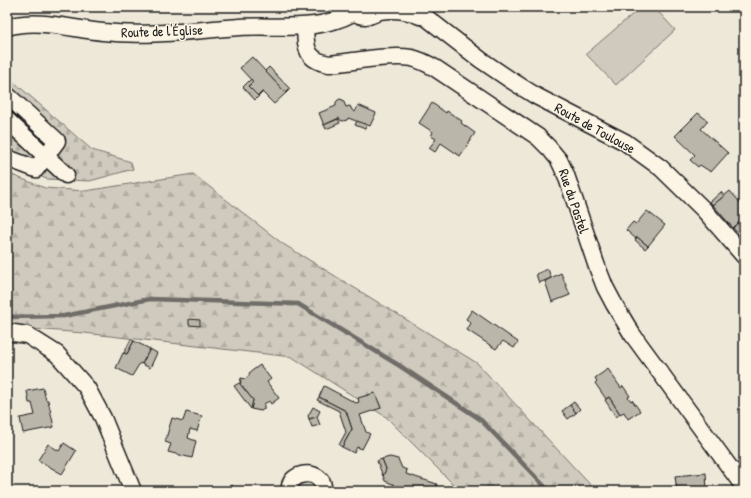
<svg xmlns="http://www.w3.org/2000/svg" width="751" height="498" font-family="'Patrick Hand',sans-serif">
<defs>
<pattern id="forest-firs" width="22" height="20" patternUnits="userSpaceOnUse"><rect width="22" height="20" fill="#cfcabd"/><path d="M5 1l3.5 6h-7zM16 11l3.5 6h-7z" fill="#b1ada2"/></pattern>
<pattern id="cemetery-stones" width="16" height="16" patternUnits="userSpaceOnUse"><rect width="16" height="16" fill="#cfcabd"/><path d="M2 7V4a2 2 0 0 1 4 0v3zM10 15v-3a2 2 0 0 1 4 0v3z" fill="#b1ada2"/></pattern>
</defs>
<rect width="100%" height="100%" fill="#eee8d9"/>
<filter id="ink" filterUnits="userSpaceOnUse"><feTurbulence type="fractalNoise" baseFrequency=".025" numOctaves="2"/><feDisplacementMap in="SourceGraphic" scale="8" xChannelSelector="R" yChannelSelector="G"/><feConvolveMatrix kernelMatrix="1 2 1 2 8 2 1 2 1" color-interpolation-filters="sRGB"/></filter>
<g filter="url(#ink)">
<path fill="#cfcabd" stroke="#76736c" d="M641 7H654L675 30 616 85 586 54Z"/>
<path fill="url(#forest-firs)" stroke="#76736c" d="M7 173 45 188 85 191 193 174 283 244 477 363 596 491H460L386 417 292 357 84 333 7 327Z"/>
<path fill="url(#cemetery-stones)" stroke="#76736c" d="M7 76 92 150 131 162 133 169 90 181 47 179 7 164Z"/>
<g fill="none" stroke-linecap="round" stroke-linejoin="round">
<path stroke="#6f6c67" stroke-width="4.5" d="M7 317 64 316 150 299 298 304 400 366 480 419 549 491"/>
</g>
<g fill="#bab6aa" stroke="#1c1c1c">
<path d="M252 57 286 93 274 104 262 92 258 96 248 86 253 82 240 68Z"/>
<path d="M269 67 290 89 286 93 265 71Z"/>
<path d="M251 79 253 82 248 86 258 96 262 92H263L255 100 243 87Z"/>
<path d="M340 99 343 100 346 107 350 106 352 110 355 112 358 105 376 113 370 126 348 118 347 120 343 121 340 120 339 118 324 125 319 113 336 106V102L338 100Z"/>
<path d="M432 103 446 113 447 111 462 121 461 123 475 133 460 156 441 143 435 152 429 148 436 139 431 136 433 132 419 123Z"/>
<path d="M698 113 708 121 701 129 728 153 711 172 700 165 698 167 690 160 695 155 675 136Z"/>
<path d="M338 119 340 123 326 129 324 125Z"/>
<path d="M357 121 367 125 365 129 355 125Z"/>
<path d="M730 191 744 207V218L733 228 713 205Z"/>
<path d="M721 192 724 196 713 205 710 202Z"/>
<path d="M647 211 665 225 648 246 637 237 636 239 626 230 633 222 636 224Z"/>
<path d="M744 218V240L733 228Z"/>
<path d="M637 237 648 246 645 249 635 240Z"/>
<path d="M548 269 551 278 539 283 536 274Z"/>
<path d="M561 273 570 295 552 302 545 281Z"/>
<path d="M472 310 518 342 514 348 503 341 496 349 467 330 471 323 466 319Z"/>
<path d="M189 319 200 320V326L189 325Z"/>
<path d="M131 339 134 341 127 354 124 353Z"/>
<path d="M134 341 150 349 142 364 140 363 132 376 116 368 123 353 127 354Z"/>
<path d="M150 349 157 353 150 368 142 364Z"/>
<path d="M260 365 271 379 267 382 279 398 271 404 269 401 264 404V409L261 411 251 409 253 400 240 384 241 378 245 379 250 375 249 373Z"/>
<path d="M608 369 621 388 623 386 630 396 628 397 631 401 632 400 640 411 628 419 624 412 620 414 609 397 606 399 595 383 597 381 595 378Z"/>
<path d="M241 382 240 384 253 400 251 409 234 386Z"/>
<path d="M324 386 356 403 359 402 358 398 375 393 381 408 360 415 366 432 370 434 362 449 357 447 354 453 342 447 352 429 346 411 319 397Z"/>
<path d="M43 388 46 400H48L54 427 23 433 20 418 35 415 32 403H29L27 391Z"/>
<path d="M319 397 346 411 352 429 342 447 339 445 346 432 339 411 317 400Z"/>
<path d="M609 397 620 414 616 417 605 400Z"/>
<path d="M574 402 580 409 576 413 570 405Z"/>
<path d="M570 405 576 413 568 419 562 411Z"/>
<path d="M313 407 320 411 317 417 309 419 308 416Z"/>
<path d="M186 412 202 416 197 431 190 429 188 438 196 441 192 458 168 452 171 444 165 442 172 418 183 421Z"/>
<path d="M317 417 320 425 312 427 309 419Z"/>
<path d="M64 443 76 451 62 474 38 460 48 444 59 451Z"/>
<path d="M390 457 398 459 402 468 407 470 406 474 437 484 435 491H399L393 489 395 485 385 481 383 476 386 469 382 459Z"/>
<path d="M382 459 386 469 383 476 377 461Z"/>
<path d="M706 473 707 491H677L675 476Z"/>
<path d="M232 485 238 491H226Z"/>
</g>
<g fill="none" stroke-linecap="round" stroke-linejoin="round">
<defs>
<g id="minor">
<path d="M348 7C358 18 372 20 382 7"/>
<path d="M410 7 419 12 481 60 509 79 536 96 625 142 661 168 704 210 744 256"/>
<path d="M379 11C393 9 407 10 420 16"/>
<path d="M7 27C39 18 71 29 103 32 149 37 195 30 240 27 278 25 318 32 353 13"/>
<path d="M305 27C306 47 305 60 329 64 352 62 390 54 412 58 420 60 428 64 435 68L538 137 549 148 559 160 566 175 596 264 605 287 614 304 632 334 744 487"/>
<path d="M7 95 57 141 36 169 7 158"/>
<path d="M7 120 66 175"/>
<path d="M7 332 27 335 57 354 87 388 103 418 133 491"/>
<path d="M290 491C287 474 313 468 322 482 323 484 323 488 324 491"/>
</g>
</defs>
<use href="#minor" stroke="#1c1c1c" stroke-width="19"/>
<use href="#minor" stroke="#fcf5e5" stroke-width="16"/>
</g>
</g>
<g text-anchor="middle" stroke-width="3" stroke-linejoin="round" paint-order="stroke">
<g font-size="14" fill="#1c1c1c" stroke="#fcf5e5">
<text transform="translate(162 31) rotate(-2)" y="5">Route de l'Église</text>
<text transform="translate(595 128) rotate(29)" y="5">Route de Toulouse</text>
<text transform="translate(574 201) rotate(71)" y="5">Rue du Pastel</text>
</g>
</g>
<rect width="751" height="498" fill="none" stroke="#fcf5e5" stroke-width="24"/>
<rect x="12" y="12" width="727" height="474" fill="none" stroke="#1c1c1c" stroke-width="1.5" filter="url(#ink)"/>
</svg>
